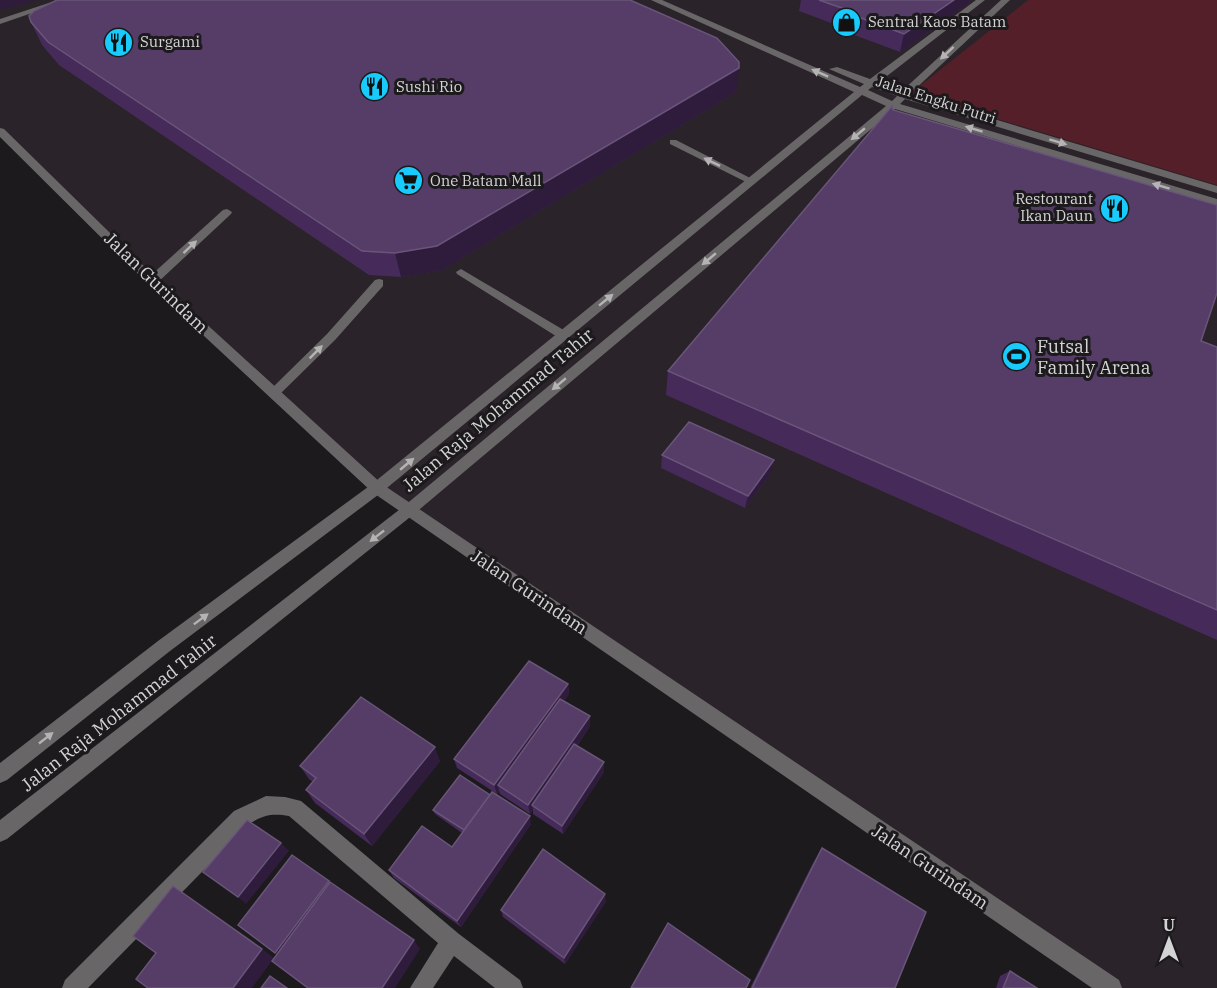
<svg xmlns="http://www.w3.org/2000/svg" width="1217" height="988" font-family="'IBM Plex Serif',serif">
<rect width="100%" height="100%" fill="#1c1a1c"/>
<path fill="#2a2329" d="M0 0H1217V988H1111L377 488 0 131Z"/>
<path fill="#551f29" d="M1028 0H1217V185L911 93Z"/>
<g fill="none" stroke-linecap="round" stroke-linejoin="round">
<g fill="#696668" fill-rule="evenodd">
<path d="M58 0H70L0 24V19Z"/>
<path d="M670 140H676L756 181 748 183 670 144Z"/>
<path d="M227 209 232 212 231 214 156 284H148V278L223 210Z"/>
<path d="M461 269 567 332 569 335 567 338H559L457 274 456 272Z"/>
<path d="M379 279 383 280V286L335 340 278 396H270L268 393 270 390 327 334 375 280Z"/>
</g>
<g fill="#696668" fill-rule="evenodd">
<path d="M0 128 4 129 156 278 382 484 1119 980 1122 988H1092L372 492 148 284 0 137Z"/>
<path d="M266 796 285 797 301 801 459 934 520 980 523 988H495L454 956 433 988H410L438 943 289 816C272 813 262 815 248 825L88 988H62L65 980 234 811Z"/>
</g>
<path fill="#696668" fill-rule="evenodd" d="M651 0H662L860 87 864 84 829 69 837 67 870 79 976 0H985L878 83 902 91 1001 0H1010L910 94 1217 186V193L905 99 900 104 1217 199V206L895 109 414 514 7 839 0 842V820L404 506 886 106 862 95 382 492 170 651 7 780 0 783V763L158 641 372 484 854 92ZM872 87 897 96 892 101 868 90Z"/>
</g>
<g fill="#462b5a">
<path d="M801 0H970L969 3 900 52 849 33 850 30 799 11Z"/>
<path d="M31 22 736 92 442 270 401 277 369 275 59 65 42 45Z"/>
<path d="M893 110 1201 341 1217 347V640L666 395 668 371Z"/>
<path d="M662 455 771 473 745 508 661 468Z"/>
<path d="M568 684 569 694 564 701 590 716V726L577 746 604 772 563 834 533 814V810L530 814 500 794 499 791 497 794 457 768 454 759Z"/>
<path d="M440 761 372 846 315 803 306 790 313 782 309 779 300 766Z"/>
<path d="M433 810 531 824 461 927 394 878 389 870 452 847 462 833 435 814Z"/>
<path d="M822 848 895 988H750L813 863Z"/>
<path d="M606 901 565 964 503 917 501 910Z"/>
<path d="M1010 971 1037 988H996L1000 976Z"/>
</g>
<g fill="#2f1c3c">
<path d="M0 0H36L0 10Z"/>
<path d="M954 0H970L969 3 900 52 904 34Z"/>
<path d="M739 68 736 92 442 270 401 277 395 253Z"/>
<path d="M774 460 771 473 745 508 748 496Z"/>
<path d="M568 684 569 694 502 788 498 785 499 791 497 794 494 785Z"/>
<path d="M590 716V726L535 807 532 805 533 810 530 814 528 805Z"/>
<path d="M435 747 440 761 372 846 364 834Z"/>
<path d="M604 762V772L563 834 562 826Z"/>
<path d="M530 816 531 824 461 927 457 921Z"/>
<path d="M281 843 289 851 246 904 238 897Z"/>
<path d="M329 881 335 888 283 959 275 953Z"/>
<path d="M605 894 606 901 565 964 564 958Z"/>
<path d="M414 940 420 949 395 988H382Z"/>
<path d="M262 949 274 958 252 988H233Z"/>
</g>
<g fill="#553d67" stroke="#695579" stroke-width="1.5">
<path d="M57 0H630L717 38 739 62V68L437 246 395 253 362 251 48 42 31 22 29 16 34 11Z"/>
<path d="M819 0H954L904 34 853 15 856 13Z"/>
<path d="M892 106 893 110 1217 205V293L1201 341 1217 347V610L668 371Z"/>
<path d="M689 422 774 460 748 496 662 455Z"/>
<path d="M529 661 568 684 494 785 454 759Z"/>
<path d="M361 697 435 747 364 834 306 790 316 778 300 766Z"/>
<path d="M560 699 590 716 528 805 498 785Z"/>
<path d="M574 744 604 762 562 826 532 805Z"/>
<path d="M460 775 490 795 464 830 433 810Z"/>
<path d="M492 792 530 816 457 921 389 870 422 826 452 847Z"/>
<path d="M247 820 281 843 238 897 203 872Z"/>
<path d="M822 848 926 912 895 988H752Z"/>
<path d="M543 849 605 894 564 958 501 910Z"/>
<path d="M292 855 329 881 275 953 238 925Z"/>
<path d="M330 882 414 940 382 988H308L272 961Z"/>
<path d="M173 886 262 949 233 988H148L136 979 156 953 133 936Z"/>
<path d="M668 923 750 980 746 988H631Z"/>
<path d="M1010 971 1037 988H1003Z"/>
<path d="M270 976 287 988H261Z"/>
</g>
<defs><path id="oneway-solid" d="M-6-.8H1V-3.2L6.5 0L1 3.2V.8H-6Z" transform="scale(1.5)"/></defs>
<g fill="#b5b3b4">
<use href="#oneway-solid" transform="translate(947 53) rotate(137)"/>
<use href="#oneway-solid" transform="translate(820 73) rotate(-156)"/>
<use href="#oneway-solid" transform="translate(974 129) rotate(-163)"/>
<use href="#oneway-solid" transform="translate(858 134) rotate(140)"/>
<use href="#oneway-solid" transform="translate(1058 142) rotate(17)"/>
<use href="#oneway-solid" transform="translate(712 162) rotate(-154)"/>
<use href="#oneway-solid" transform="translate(1161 186) rotate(-163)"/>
<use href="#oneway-solid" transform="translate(190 247) rotate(-43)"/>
<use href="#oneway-solid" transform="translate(709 259) rotate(140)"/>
<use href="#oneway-solid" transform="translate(606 300) rotate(-39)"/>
<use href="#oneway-solid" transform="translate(316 352) rotate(-45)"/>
<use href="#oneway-solid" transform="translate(559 384) rotate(140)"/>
<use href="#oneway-solid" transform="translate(407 464) rotate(-40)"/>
<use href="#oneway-solid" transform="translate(377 536) rotate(142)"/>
<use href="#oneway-solid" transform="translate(201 619) rotate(-37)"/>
<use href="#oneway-solid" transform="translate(46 738) rotate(-38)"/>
</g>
<defs>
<symbol id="shop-disc" viewBox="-11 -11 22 22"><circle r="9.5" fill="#19cafc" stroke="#1c1a1c"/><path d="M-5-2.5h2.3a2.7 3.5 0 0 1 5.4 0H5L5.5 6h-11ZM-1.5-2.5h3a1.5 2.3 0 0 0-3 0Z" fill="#111"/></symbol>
<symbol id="restaurant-disc" viewBox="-11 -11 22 22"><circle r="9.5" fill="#19cafc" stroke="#1c1a1c"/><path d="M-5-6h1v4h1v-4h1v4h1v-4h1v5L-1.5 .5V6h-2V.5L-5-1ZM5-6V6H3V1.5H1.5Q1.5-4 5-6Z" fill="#111"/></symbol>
<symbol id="supermarket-disc" viewBox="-11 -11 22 22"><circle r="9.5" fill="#19cafc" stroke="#1c1a1c"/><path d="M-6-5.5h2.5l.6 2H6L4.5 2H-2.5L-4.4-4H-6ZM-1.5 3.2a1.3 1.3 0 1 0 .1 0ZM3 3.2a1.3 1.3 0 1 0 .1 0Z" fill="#111"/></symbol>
<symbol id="stadium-disc" viewBox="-11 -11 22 22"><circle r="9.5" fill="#19cafc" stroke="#1c1a1c"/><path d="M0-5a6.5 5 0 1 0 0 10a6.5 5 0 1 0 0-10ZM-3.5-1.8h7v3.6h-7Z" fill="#111"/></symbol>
</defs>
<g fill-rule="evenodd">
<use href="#shop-disc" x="830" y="6" width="33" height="33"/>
<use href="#restaurant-disc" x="102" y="26" width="33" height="33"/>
<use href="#restaurant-disc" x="358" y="70" width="33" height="33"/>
<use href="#supermarket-disc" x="392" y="164" width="33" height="33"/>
<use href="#restaurant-disc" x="1098" y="192" width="33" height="33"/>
<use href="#stadium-disc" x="1000" y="340" width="33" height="33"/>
</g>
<g text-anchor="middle" stroke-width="6" stroke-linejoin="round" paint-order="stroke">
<g font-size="15" fill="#d5d4d5" stroke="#1c1a1c" text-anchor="start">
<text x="868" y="27">Sentral Kaos Batam</text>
<text x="140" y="47">Surgami</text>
<text x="396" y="92">Sushi Rio</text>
<text x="430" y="186">One Batam Mall</text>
<text x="1093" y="204" text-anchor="end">Restourant<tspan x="1093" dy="17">Ikan Daun</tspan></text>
</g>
<g font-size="15" fill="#d5d4d5" stroke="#1c1a1c">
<text transform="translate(936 100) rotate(18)" y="5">Jalan Engku Putri</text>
</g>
<g font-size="18" fill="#d5d4d5" stroke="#1c1a1c">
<text transform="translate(156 283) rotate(44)" y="6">Jalan Gurindam</text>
<text transform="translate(498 410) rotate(-40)" y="6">Jalan Raja Mohammad Tahir</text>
<text transform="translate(529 592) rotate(34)" y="6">Jalan Gurindam</text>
<text transform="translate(119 713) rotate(-38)" y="6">Jalan Raja Mohammad Tahir</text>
<text transform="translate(930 867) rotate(34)" y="6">Jalan Gurindam</text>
</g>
<g font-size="18" fill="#d5d4d5" stroke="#1c1a1c" text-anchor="start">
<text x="1037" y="353">Futsal<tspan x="1037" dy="21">Family Arena</tspan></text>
</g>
</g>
<g transform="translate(1169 940)" stroke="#1c1a1c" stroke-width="4.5" paint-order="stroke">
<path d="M0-4.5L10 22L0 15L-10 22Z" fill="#d5d4d5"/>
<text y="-9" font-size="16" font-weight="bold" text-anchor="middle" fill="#d5d4d5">U</text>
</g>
</svg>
